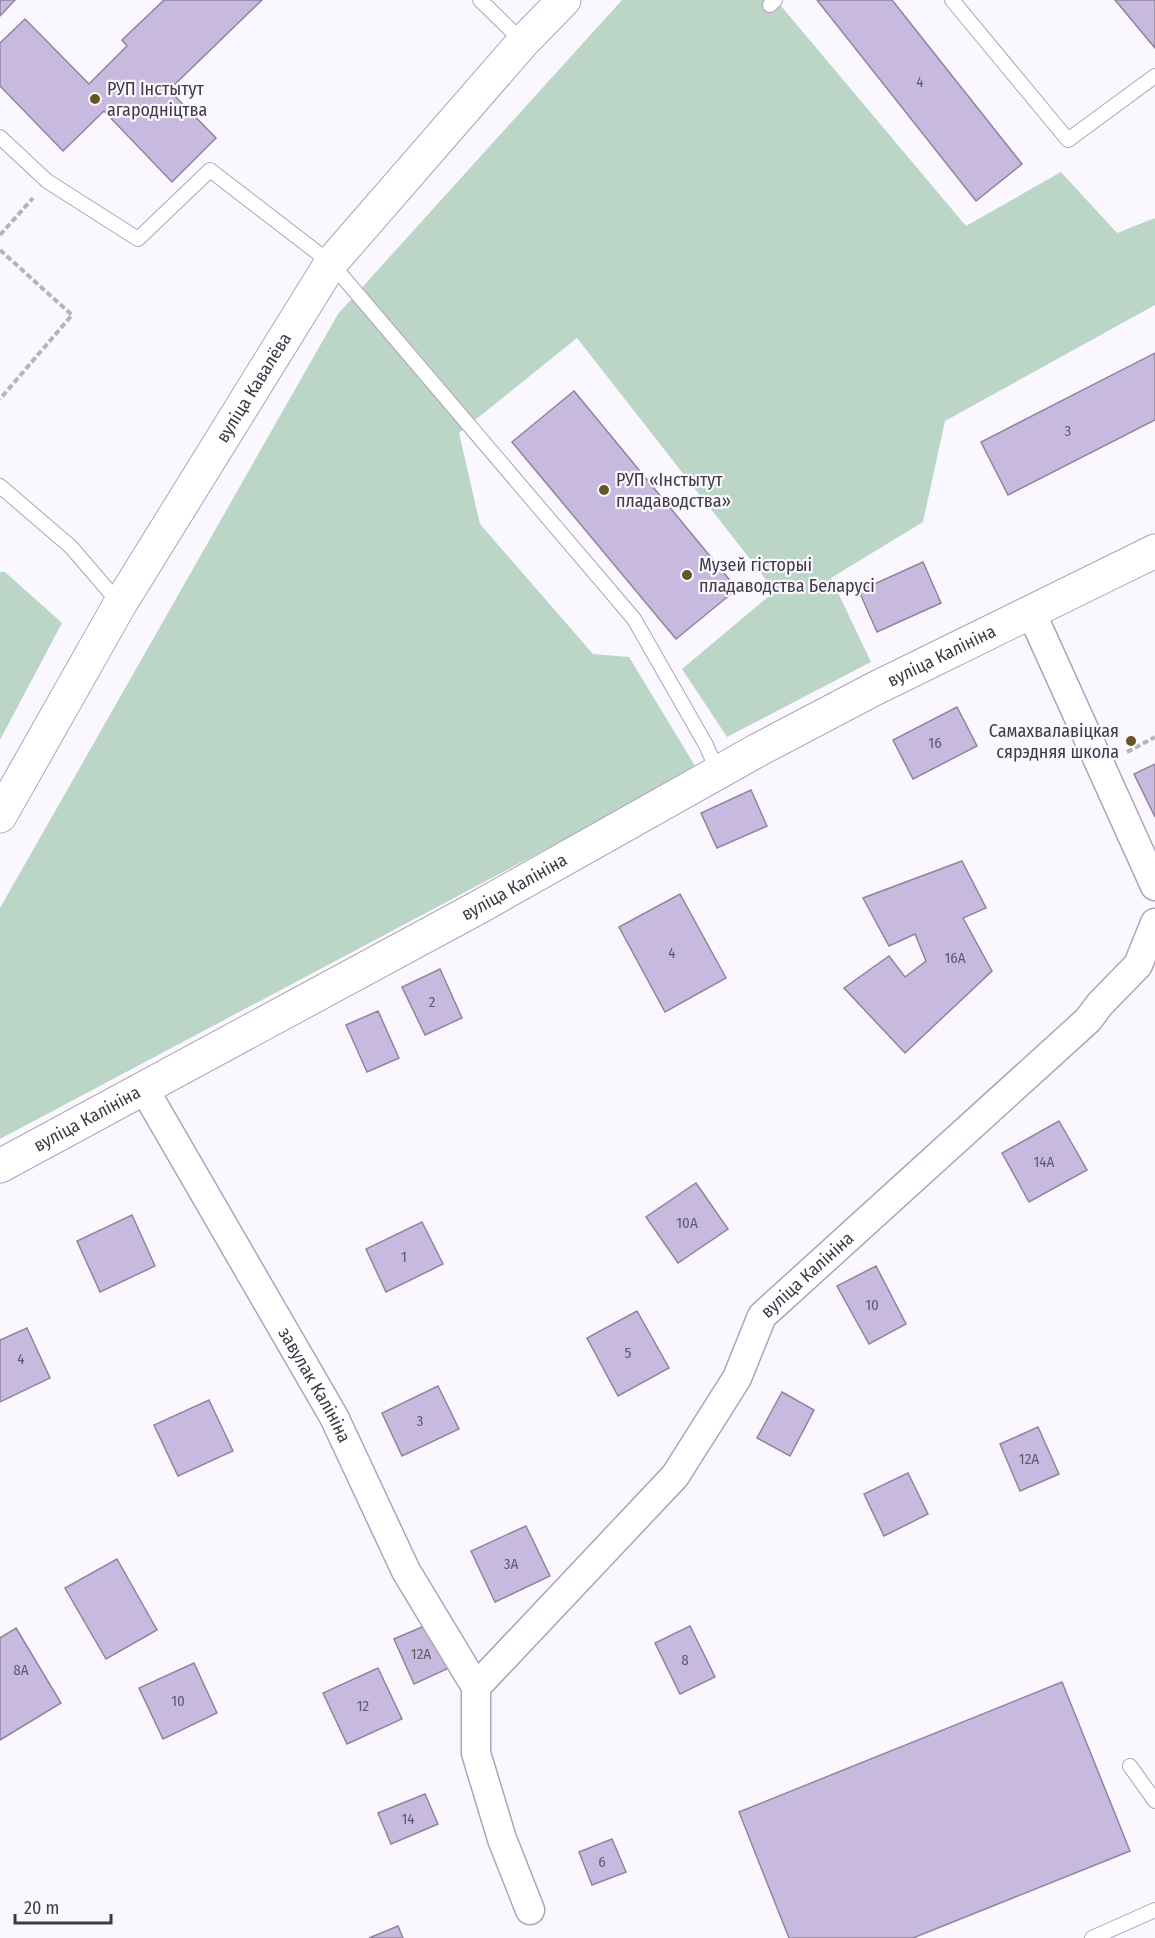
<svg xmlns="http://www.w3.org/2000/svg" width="1155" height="1938" font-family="'Fira Sans Condensed',sans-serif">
<rect width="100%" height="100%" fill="#faf8fe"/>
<g fill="#bbd6c7">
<path d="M622 0H776L966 226 1061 172 1117 233 1155 218V305L945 421 923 522 831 578 871 662 727 737 682 669 775 591 577 338 459 433 480 524 593 654 629 657 697 769 0 1139V908L338 314Z"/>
<path d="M0 572H5L62 623 0 740Z"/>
</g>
<g fill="#c8badf" stroke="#8f84a0" stroke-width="1.5">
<path d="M0 0H15L0 16Z"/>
<path d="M164 0H262L169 90 216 138 172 182 104 111 63 151 0 86V43L25 19 89 84 127 46 122 40Z"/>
<path d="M817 0H892L1022 164 976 201Z"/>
<path d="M1115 0H1155V48Z"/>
<path d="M1155 353V420L1008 495 981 442Z"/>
<path d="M574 391 737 589 676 639 512 442Z"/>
<path d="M923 562 941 603 877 632 859 591Z"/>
<path d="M957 707 977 746 913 779 893 740Z"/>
<path d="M1155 764V817L1134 774Z"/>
<path d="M751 790 767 826 717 848 701 813Z"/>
<path d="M962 861 986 908 963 918 992 971 905 1053 844 988 889 956 905 977 926 961 915 934 889 946 863 898Z"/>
<path d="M680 894 726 978 665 1012 619 927Z"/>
<path d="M440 969 462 1018 425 1035 402 987Z"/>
<path d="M378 1011 399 1058 367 1072 346 1025Z"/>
<path d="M1059 1121 1087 1170 1029 1202 1002 1153Z"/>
<path d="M696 1183 728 1229 678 1263 646 1217Z"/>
<path d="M132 1215 155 1266 100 1292 77 1241Z"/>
<path d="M422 1222 443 1264 386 1292 366 1249Z"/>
<path d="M876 1266 906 1324 869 1344 837 1286Z"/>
<path d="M637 1311 669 1368 618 1396 587 1338Z"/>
<path d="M27 1328 50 1378 0 1402V1340Z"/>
<path d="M438 1386 459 1429 402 1456 382 1413Z"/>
<path d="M782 1392 814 1410 790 1456 757 1438Z"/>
<path d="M209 1400 233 1451 178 1476 154 1425Z"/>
<path d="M1038 1427 1059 1474 1020 1491 1000 1444Z"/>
<path d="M908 1473 928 1514 884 1536 864 1494Z"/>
<path d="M526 1526 550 1576 495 1602 471 1551Z"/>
<path d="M117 1559 157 1630 106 1659 65 1588Z"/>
<path d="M429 1624 449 1668 414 1684 394 1639Z"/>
<path d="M690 1626 715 1677 680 1694 655 1643Z"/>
<path d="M16 1628 61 1703 0 1740V1638Z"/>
<path d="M194 1663 217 1713 163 1739 139 1688Z"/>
<path d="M378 1668 402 1719 347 1744 323 1693Z"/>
<path d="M1062 1682 1130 1851 913 1938H789L739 1812Z"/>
<path d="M425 1794 438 1824 391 1844 378 1813Z"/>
<path d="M612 1839 626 1872 592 1885 579 1852Z"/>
<path d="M398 1926 403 1938H369Z"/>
</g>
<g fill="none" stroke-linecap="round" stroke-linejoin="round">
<defs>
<g id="service">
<path d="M480 0 523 42"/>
<path d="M952 0 1068 140 1155 76"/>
<path d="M770 5 775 0"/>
<path d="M0 137 47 181 138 239 210 170 331 263 634 619 706 745 718 772"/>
<path d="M0 486 71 547 120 604"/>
<path d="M1130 1766 1155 1801"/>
<path d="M1092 1938 1155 1910"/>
</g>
<g id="minor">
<path d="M1031 612 1155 886"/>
<path id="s1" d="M143 1087 334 1417 406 1571 476 1687"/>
<path id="s2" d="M476 1687 675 1476 737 1378 762 1316 1088 1020 1100 1004 1138 965 1155 923"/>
<path d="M476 1687V1753L502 1839 530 1910"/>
</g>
<g id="tertiary">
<path id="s3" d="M0 816 120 604 331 263 523 42 564 0"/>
<path id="s4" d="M0 1166 479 907 758 750 874 689 1155 551"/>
</g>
</defs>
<use href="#service" stroke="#aea3bf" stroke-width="16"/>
<use href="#minor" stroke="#aea3bf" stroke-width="31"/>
<use href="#tertiary" stroke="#aea3bf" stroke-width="35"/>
<g stroke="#b6b3bb" stroke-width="4" stroke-dasharray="6 3" stroke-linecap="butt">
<path d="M0 235 33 198"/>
<path d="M0 250 72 315 0 399"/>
<path d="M1127 752 1155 737"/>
</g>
<use href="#service" stroke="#fff" stroke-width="14"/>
<use href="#minor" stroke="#fff" stroke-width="28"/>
<use href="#tertiary" stroke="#fff" stroke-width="33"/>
</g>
<g fill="#675623" stroke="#faf8fe" stroke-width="2">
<circle cx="95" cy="99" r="6"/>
<circle cx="604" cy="490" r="6"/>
<circle cx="687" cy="575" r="6"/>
<circle cx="1131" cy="741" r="6"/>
</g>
<g text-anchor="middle" stroke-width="4.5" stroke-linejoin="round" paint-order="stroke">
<g font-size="15" fill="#605a6c">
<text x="920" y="87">4</text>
<text x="1068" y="436">3</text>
<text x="935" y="748">16</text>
<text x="672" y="958">4</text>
<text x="955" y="963">16А</text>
<text x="432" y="1007">2</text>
<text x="1044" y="1167">14А</text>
<text x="687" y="1228">10А</text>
<text x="404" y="1262">1</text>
<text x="872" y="1310">10</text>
<text x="628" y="1358">5</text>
<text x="21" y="1364">4</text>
<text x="420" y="1426">3</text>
<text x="1029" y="1464">12А</text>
<text x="511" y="1569">3А</text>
<text x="421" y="1659">12А</text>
<text x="685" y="1665">8</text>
<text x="21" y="1675">8А</text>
<text x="178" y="1706">10</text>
<text x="363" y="1711">12</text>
<text x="408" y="1824">14</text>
<text x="602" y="1867">6</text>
</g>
<g font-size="18" fill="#3e3a46" stroke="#faf8fe" text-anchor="start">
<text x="107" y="95">РУП Інстытут<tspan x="107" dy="21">агародніцтва</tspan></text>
<text x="616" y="486">РУП «Інстытут<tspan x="616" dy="21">пладаводства»</tspan></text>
<text x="699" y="571">Музей гісторыі<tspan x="699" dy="21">пладаводства Беларусі</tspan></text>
<text x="1119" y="737" text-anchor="end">Самахвалавіцкая<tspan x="1119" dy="21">сярэдняя школа</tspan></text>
</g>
<g font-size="18" fill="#3e3a46" stroke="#faf8fe">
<text dy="6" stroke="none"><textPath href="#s3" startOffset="498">вуліца Кавалёва</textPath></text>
<text dy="6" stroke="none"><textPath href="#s4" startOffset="1071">вуліца Калініна</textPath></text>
<text dy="6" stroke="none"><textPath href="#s4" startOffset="585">вуліца Калініна</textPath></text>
<text dy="6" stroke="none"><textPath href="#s4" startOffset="99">вуліца Калініна</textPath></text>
<text dy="6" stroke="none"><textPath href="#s2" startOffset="534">вуліца Калініна</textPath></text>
<text dy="6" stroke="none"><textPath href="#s1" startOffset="344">завулак Калініна</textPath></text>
</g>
</g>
<path d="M15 1914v9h96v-9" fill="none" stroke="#3e3a46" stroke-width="3"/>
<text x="24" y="1914" font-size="18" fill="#3e3a46" stroke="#faf8fe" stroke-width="4.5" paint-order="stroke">20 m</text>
</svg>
